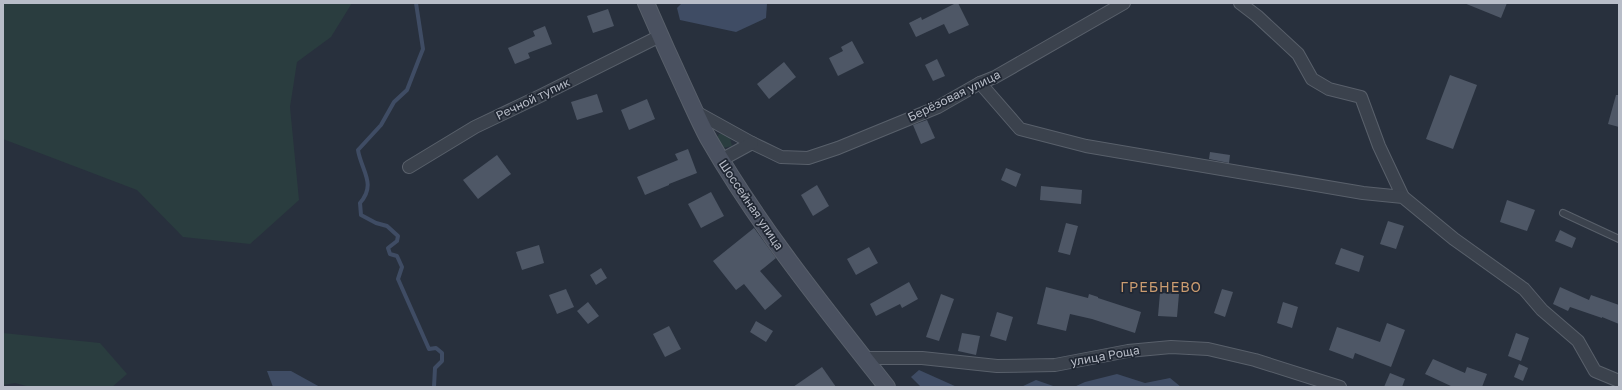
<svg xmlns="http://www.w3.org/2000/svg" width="1622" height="390" font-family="'Golos Text',sans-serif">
<rect width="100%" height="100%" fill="#28303d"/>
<g fill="#2a3d3f">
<path d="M3 3H352L331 37 297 62 290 107 299 200 250 244 183 237 137 190 3 139Z"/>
<path d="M719 134H724L730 138 732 146 723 148 717 138Z"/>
<path d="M3 333 100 343 127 374 112 387H30L15 383 3 385Z"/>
</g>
<g fill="#3f4c64">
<path d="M682 3H767L766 18 736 32 680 20 677 8Z"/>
<path d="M919 370 957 387H921L911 377Z"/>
<path d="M267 371H291L320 387H273Z"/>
<path d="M1117 374 1145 383 1170 378 1181 387H1074L1085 382Z"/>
<path d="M1036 380 1056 387H1021Z"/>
</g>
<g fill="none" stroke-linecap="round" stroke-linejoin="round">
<path stroke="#3f4c64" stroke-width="4" d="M416 3 423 49 419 59 407 90 394 102 381 125 358 150C361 170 377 184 360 203L361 215 376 223 387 226 398 236 397 241 388 248 390 254 397 256 402 267 398 279 429 349 436 348 442 353V361L435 368 434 387"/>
</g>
<g fill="#4e5766">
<path d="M956 3H958L969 25 949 34 944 24 916 37 909 23 921 17 922 20Z"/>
<path d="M1464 3H1507L1501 18Z"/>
<path d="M608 9 614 26 593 33 587 16Z"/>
<path d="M545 26 552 44 528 53 530 58 515 64 508 48 535 36 533 31Z"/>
<path d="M852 41 864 63 838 76 829 58 843 51 841 47Z"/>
<path d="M937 59 945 76 933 81 925 65Z"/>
<path d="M784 62 796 77 769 99 757 84Z"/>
<path d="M1450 75 1477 85 1453 149 1426 139Z"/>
<path d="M597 94 603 112 577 120 571 102Z"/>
<path d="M1616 95H1619V127L1608 124Z"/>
<path d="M647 99 655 119 629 130 621 110Z"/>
<path d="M927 120 935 138 921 144 913 125Z"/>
<path d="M688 149 697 173 669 184V185L645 195 637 177 678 160 675 154Z"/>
<path d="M1210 152 1230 155 1229 163 1209 159Z"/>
<path d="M497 155 511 174 478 199 463 180Z"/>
<path d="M1006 168 1021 174 1016 187 1001 180Z"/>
<path d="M817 185 829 206 813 216 801 195Z"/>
<path d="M1041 186 1082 190 1081 204 1040 200Z"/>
<path d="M711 192 724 216 701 228 688 204Z"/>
<path d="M1507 200 1535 210 1527 231 1500 222Z"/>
<path d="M1388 221 1404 226 1396 249 1380 244Z"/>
<path d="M1066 223 1078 226 1070 255 1058 252Z"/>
<path d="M754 228 776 258 760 271 782 296 765 310 744 284 736 290 713 261Z"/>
<path d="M1560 230 1576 238 1572 248 1555 241Z"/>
<path d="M539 245 544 263 522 270 516 252Z"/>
<path d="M869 247 878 263 856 275 847 259Z"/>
<path d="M1341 248 1364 256 1359 272 1335 264Z"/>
<path d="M601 268 607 278 596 285 590 275Z"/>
<path d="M909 282 918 299 902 308 900 304 876 316 870 304Z"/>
<path d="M1046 287 1088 298 1089 294 1098 297V298L1141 312 1135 333 1092 319 1070 314 1066 331 1037 324Z"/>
<path d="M1560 287 1589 300 1591 295 1619 305V324L1602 317V318L1570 307 1568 311 1553 304Z"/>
<path d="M566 289 574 307 557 314 549 295Z"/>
<path d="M1222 289 1233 292 1225 317 1214 313Z"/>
<path d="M1160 293 1179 294 1177 317 1158 316Z"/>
<path d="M941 294 954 299 939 341 926 337Z"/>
<path d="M588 302 599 316 588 324 577 311Z"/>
<path d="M1283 302 1298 307 1292 328 1277 323Z"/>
<path d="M997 312 1013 317 1006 341 990 336Z"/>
<path d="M756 321 773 331 766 342 750 332Z"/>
<path d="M1387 323 1405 330 1391 367 1355 353 1353 359 1329 350 1337 327 1380 342Z"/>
<path d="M669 326 681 349 665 357 653 334Z"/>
<path d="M962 333 980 336 976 355 958 351Z"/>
<path d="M1516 333 1529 338 1521 361 1508 356Z"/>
<path d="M1433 359 1465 373 1467 367 1487 374 1482 387H1453L1425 374Z"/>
<path d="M1519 364 1528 368 1523 381 1514 377Z"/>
<path d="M822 367 836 387H793Z"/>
<path d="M1390 373 1405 379 1402 387H1384Z"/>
</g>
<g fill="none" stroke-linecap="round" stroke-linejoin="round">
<defs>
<path id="lane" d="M1563 213 1619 239"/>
<g id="street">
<path d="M1240 3 1257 16 1298 54 1312 79 1329 89 1361 97 1379 146 1403 197"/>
<path d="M980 83 1020 129 1086 146 1363 193 1403 197 1454 239 1524 289 1542 310 1578 341 1595 371 1619 381"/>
<path d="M696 112 752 143 781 157 808 158 838 148 938 107 980 83 995 77 1124 3"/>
<path d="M721 160 752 143"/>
<path d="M409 167 475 127 540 96 660 36"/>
<path d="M864 358H922L997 366 1055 365 1128 351 1171 347 1208 349 1255 360 1340 387"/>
</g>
<path id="secondary" d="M646 3C659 33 672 62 686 92 693 107 700 123 708 138 759 227 824 307 887 387"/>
</defs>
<use href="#lane" stroke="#59606b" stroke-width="8"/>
<use href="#street" stroke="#59606b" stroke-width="14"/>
<use href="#secondary" stroke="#59606b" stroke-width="18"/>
<use href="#lane" stroke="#3b424d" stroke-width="6"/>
<use href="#street" stroke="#3b424d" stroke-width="12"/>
<use href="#secondary" stroke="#4a5160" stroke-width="16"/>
</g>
<g text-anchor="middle" stroke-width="3.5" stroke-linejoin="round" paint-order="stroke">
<g font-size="12" fill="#b8bdc8" stroke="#202733">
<text transform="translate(954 96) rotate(-26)" y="4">Берёзовая улица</text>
<text transform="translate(533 99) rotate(-26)" y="4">Речной тупик</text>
<text transform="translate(751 205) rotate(56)" y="4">Шоссейная улица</text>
<text transform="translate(1105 356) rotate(-10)" y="4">улица Роща</text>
</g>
<g font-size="14" letter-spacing="1" fill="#cb9c70" stroke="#202733">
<text x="1161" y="292">ГРЕБНЕВО</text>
</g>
</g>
<rect width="1622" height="390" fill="none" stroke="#b8bdc8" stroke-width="8"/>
</svg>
